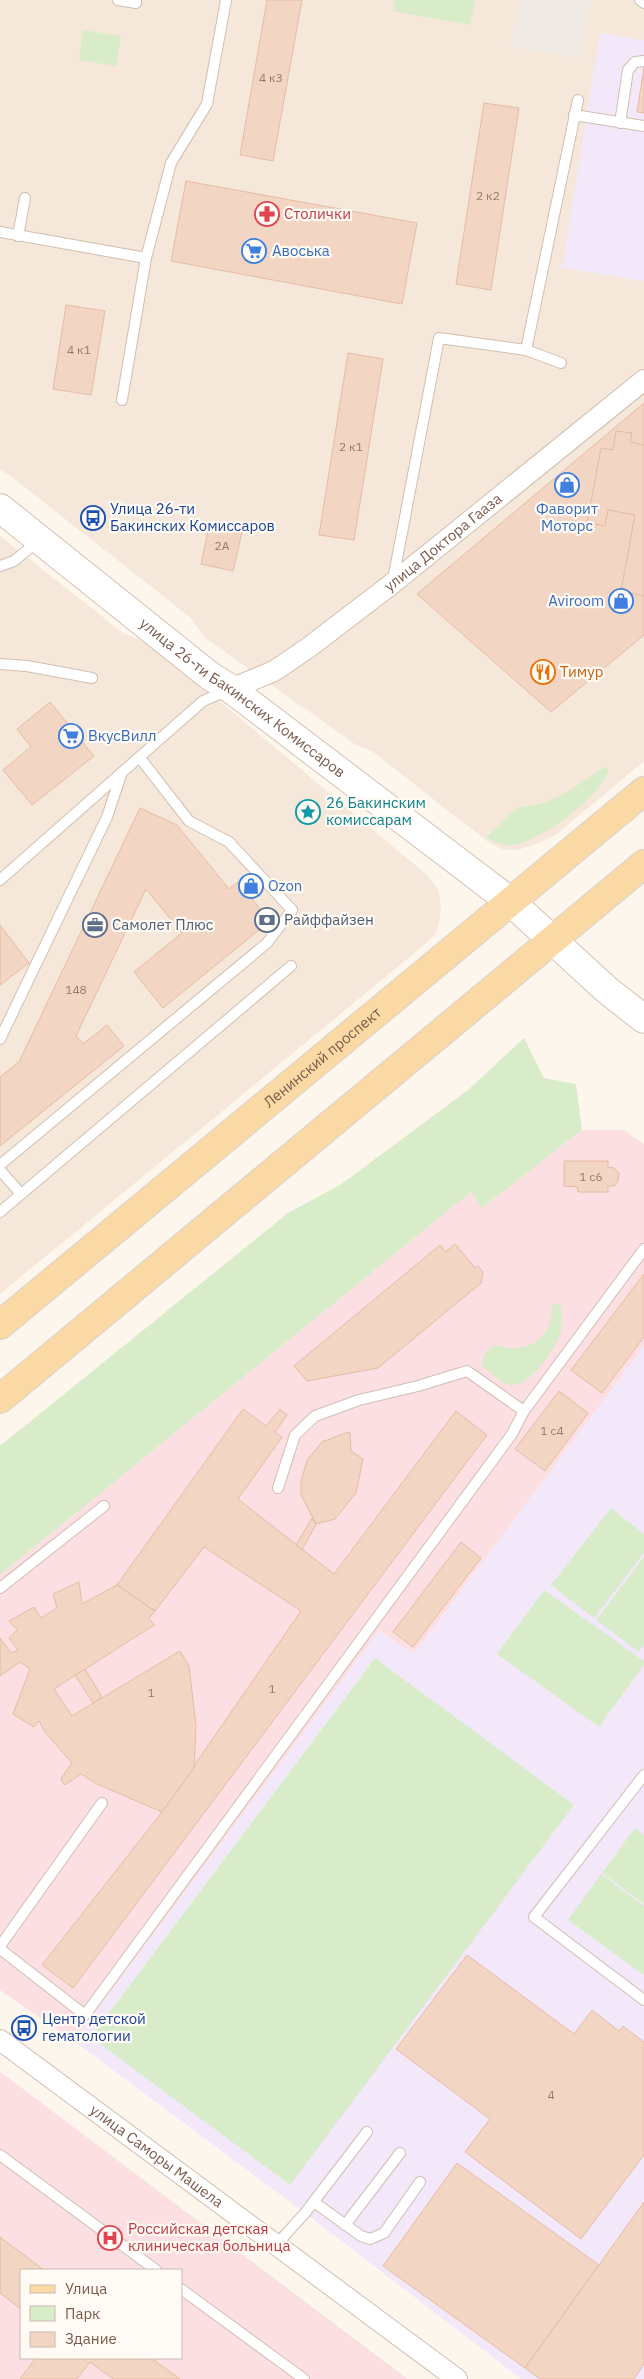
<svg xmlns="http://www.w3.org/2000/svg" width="644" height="2379" font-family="'IBM Plex Sans',sans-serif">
<rect width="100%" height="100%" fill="#fdf6ec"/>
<g fill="#f5e8da">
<path d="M0 0H644V761L557 834 536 844 518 850 502 849 488 842 372 751 356 745 204 637 191 618 8 474 0 470Z"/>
<path d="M0 536 123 633 150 644 204 688 427 875 438 889 441 905 440 919 436 933 423 946 0 1294Z"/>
</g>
<path fill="#efe9e4" d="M520 0H591L579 58 511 46Z"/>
<g fill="#f3e8fa">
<path d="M600 33 644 40V281L562 268Z"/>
<path d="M644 1346V2379H521L305 2213 74 2041 379 1631 414 1654Z"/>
</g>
<g fill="#fbdfe3" fill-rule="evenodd">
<path d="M582 1130H624L644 1144V1346L414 1654 379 1631 74 2041 0 1990V1575L471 1192 482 1208Z"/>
<path d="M0 2072 15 2083 408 2379H0ZM21 2270H181V2358H21Z"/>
</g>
<g fill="#d8ecc9">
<path d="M395 0H475L470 25 393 11Z"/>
<path d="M83 30 121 36 116 66 79 60Z"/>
<path d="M606 766 608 772C599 797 533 850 504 845 498 844 492 840 486 838L516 808 541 804 566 793Z"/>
<path d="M524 1038 544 1078 576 1084 582 1130 482 1208 471 1192 0 1575V1446L288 1213 340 1185 468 1090Z"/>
<path d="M553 1304H561C562 1314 563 1325 560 1335 554 1350 527 1393 506 1384 498 1381 489 1371 482 1365 482 1358 487 1347 494 1346 498 1344 504 1348 509 1348 539 1350 551 1331 553 1304Z"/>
<path d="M611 1508 644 1534V1553L594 1618 551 1585Z"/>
<path d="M644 1557V1645L639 1652 596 1620Z"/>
<path d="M544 1590 644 1661V1665L599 1727 497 1654Z"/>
<path d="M375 1658 574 1805 290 2185 91 2037Z"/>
<path d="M635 1828 644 1835V1904L602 1873Z"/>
<path d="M601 1874 644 1906V1975L568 1920Z"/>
</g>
<g fill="#f3d5c3" stroke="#e6bba3">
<path d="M267 0H302L273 161 240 155Z"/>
<path d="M644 67V113L637 112Z"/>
<path d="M484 103 519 108 491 290 456 284Z"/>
<path d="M186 181 417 223 402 304 171 261Z"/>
<path d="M66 305 105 311 91 395 53 389Z"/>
<path d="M348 353 383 359 354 540 319 535Z"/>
<path d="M644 403V635L551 712 417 594Z"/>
<path d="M616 431 632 433 630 442 644 445V596L621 591 635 515 608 510 605 526 587 523 601 448 613 450Z"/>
<path d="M210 522 243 528 233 571 201 564Z"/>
<path d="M50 702 94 756 32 805 3 770 31 747 17 729Z"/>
<path d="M140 808 177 825 229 889 238 882 270 921 163 1008 134 972 182 933 146 889 76 1036 83 1044 107 1025 124 1046 0 1146V1077L19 1062Z"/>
<path d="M0 925 29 963 0 985Z"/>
<path d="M564 1161H608V1167L614 1168 619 1173 618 1181 614 1186H608V1192H578L577 1187 564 1186Z"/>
<path d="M455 1244 475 1268 478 1266 483 1272 481 1283 378 1368 307 1381 294 1366 440 1245 445 1252Z"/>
<path d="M644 1274V1337L602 1393 571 1370Z"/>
<path d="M559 1391 588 1413 545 1471 515 1449Z"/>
<path d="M243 1409 266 1426 280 1409 287 1415 275 1432 282 1437 238 1499 334 1574 456 1411 487 1435 73 1988 42 1965 162 1812 301 1611 204 1547 155 1611 117 1585Z"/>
<path d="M348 1432 350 1433 351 1451 363 1459 356 1493 335 1519 316 1524 301 1495V1482L307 1460 322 1442Z"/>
<path d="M312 1518 316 1524 302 1550 296 1545Z"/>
<path d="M461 1542 481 1558 413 1647 393 1632Z"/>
<path d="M79 1582 82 1604 117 1585 155 1611 149 1618 154 1625 54 1689 72 1716 180 1651 189 1666 196 1726 194 1768 162 1812 97 1784 81 1774 65 1785 61 1780 62 1777 72 1763 45 1732 39 1721 34 1727 13 1714 30 1669 20 1662 0 1676V1638L11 1653 18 1650 9 1638 17 1630 9 1621 34 1607 41 1618 57 1608 53 1594Z"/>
<path d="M85 1669 102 1697 93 1703 75 1675Z"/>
<path d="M467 1955 574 2034 592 2010 619 2031 623 2026 644 2042V2155L581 2239 465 2152 490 2119 396 2049Z"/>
<path d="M457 2163 599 2265 525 2368 383 2266Z"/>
<path d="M644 2202V2364L634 2379H540L525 2368Z"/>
<path d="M0 2237 44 2270H21V2309L0 2293Z"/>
<path d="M36 2358H151L180 2379H113L90 2362 77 2379H20Z"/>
</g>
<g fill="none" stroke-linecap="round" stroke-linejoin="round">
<defs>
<g id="service">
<path d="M118 0 136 3V0"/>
<path d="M640 0 644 3"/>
<path d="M574 115 644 126"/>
<path d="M620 123 628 70 635 62 644 61"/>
<path d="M0 232 146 258 171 163 207 104 226 0"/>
<path d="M18 236 25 198"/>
<path d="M526 350 561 363"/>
<path d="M122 400 146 258"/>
<path d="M0 566 14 561 38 541"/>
<path d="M393 580 439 338 526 350 578 100"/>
<path d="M0 664 27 666 92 678"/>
<path d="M0 880 203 701 226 691"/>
<path d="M0 1039 107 817 121 775"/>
<path d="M0 1165 267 943 292 910 229 842 189 821 140 758"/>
<path d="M0 1170 21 1194"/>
<path d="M0 1212 291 966"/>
<path d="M278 1488 295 1435 315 1416 359 1400 418 1386 467 1371 524 1411"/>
<path d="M0 1588 104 1506"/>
<path d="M644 1775 534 1917 644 2000"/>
<path d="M0 1946 102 1803"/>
<path d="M0 1949 85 2015 512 1434 524 1411 644 1249"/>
<path d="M0 2155 156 2270"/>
<path d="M314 2202 361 2236 370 2239 384 2233 420 2182"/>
<path d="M345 2225 400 2153"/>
<path d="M277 2244 305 2213 367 2132"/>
<path d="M181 2289 304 2379"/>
</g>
<g id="minor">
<path id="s1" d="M231 689 274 671 308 648 393 583 644 380"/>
<path id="s2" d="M0 2040 457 2379"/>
</g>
<g id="secondary">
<path id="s3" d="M0 508 210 676 231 689 511 902 607 990 644 1019"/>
</g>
<g id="primary">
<path id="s4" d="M0 1325 644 791"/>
<path d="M0 1399 644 864"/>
</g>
</defs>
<use href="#service" stroke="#d1beb0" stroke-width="12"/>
<use href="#minor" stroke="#d1beb0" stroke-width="22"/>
<use href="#secondary" stroke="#d6c0b0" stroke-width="30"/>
<use href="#primary" stroke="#dad1cd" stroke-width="30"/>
<use href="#service" stroke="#fff" stroke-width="10"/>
<use href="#minor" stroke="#fff" stroke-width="20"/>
<use href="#secondary" stroke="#fff" stroke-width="28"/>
<use href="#primary" stroke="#fbd9a5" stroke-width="28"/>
</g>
<defs>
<symbol id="pharmacy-ring" viewBox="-11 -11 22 22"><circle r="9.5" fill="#fffaf3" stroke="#e0444e" stroke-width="1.5"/><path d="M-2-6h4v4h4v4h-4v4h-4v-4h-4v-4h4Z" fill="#e0444e"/></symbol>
<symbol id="supermarket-ring" viewBox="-11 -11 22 22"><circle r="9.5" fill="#fffaf3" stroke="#3f7fe0" stroke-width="1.5"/><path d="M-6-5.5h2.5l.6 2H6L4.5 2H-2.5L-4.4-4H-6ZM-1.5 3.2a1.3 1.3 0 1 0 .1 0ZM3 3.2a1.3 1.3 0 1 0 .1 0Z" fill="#3f7fe0"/></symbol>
<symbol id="shop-ring" viewBox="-11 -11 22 22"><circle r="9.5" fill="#fffaf3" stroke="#3f7fe0" stroke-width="1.5"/><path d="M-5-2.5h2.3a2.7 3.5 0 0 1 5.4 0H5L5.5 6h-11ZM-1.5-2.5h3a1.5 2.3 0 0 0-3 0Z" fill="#3f7fe0"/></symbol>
<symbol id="bus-ring" viewBox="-11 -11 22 22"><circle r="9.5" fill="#fffaf3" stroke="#1a4fb4" stroke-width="1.5"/><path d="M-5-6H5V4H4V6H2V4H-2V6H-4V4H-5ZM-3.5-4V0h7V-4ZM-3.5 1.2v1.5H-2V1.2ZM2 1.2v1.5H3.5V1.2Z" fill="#1a4fb4"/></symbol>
<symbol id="restaurant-ring" viewBox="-11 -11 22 22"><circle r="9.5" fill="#fffaf3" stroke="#e8710a" stroke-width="1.5"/><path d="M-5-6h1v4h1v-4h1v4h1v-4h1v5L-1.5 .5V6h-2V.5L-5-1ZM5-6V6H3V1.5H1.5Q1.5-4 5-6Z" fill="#e8710a"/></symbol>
<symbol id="sight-ring" viewBox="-11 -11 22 22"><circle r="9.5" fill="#fffaf3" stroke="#0f9aa8" stroke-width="1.5"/><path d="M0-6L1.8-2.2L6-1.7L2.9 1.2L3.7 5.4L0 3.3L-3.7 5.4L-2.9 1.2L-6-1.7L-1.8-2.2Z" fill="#0f9aa8"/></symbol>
<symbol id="bank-ring" viewBox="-11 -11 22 22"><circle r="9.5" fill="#fffaf3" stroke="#5c6f8a" stroke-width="1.5"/><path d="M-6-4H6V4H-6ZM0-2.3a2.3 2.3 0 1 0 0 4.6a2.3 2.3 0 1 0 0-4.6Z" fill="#5c6f8a"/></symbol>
<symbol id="office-ring" viewBox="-11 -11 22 22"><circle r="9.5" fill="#fffaf3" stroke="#5c6f8a" stroke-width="1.5"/><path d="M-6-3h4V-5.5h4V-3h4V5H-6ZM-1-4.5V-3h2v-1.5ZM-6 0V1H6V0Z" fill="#5c6f8a"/></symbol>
<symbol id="hospital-ring" viewBox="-11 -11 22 22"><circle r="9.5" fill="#fffaf3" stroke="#e0444e" stroke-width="1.5"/><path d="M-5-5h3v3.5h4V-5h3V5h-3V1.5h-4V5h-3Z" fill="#e0444e"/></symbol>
</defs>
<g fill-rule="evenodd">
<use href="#pharmacy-ring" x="253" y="200" width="28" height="28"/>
<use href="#supermarket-ring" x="240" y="237" width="28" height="28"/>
<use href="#shop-ring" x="553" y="471" width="28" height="28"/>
<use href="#bus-ring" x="79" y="504" width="28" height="28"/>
<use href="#shop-ring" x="607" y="587" width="28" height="28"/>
<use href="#restaurant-ring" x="529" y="658" width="28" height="28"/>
<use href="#supermarket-ring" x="57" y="722" width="28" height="28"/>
<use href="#sight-ring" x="294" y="798" width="28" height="28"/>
<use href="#shop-ring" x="237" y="872" width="28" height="28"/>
<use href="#bank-ring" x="253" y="906" width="28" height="28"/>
<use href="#office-ring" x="81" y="911" width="28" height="28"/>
<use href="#bus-ring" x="10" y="2014" width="28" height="28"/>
<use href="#hospital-ring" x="96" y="2224" width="28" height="28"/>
</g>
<g text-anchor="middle" stroke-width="4.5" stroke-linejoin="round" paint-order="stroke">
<g font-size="12" fill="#987a6a">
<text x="271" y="82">4 к3</text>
<text x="488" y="200">2 к2</text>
<text x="79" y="354">4 к1</text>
<text x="351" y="451">2 к1</text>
<text x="222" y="550">2А</text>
<text x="76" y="994">148</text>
<text x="591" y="1181">1 с6</text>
<text x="552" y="1435">1 с4</text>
<text x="272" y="1693">1</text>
<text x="151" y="1697">1</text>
<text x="551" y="2099">4</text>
</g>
<g font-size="15" fill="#be3a42" stroke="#fffaf3" text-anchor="start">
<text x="284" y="219">Столички</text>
<text x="128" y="2234">Российская детская<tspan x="128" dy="17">клиническая больница</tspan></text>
</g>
<g font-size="15" fill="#366cbe" stroke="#fffaf3" text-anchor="start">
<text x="272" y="256">Авоська</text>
<text x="567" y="514" text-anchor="middle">Фаворит<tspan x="567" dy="17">Моторс</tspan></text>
<text x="604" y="606" text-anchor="end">Aviroom</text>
<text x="88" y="741">ВкусВилл</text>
<text x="268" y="891">Ozon</text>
</g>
<g font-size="15" fill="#164399" stroke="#fffaf3" text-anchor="start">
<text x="110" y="514">Улица 26-ти<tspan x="110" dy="17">Бакинских Комиссаров</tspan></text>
<text x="42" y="2024">Центр детской<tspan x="42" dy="17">гематологии</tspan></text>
</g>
<g font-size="15" fill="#7a5c4d" stroke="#fffaf3">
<text dy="5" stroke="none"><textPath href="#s1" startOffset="259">улица Доктора Гааза</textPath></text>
<text dy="5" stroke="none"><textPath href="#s3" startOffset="308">улица 26-ти Бакинских Комиссаров</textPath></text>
<text dy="5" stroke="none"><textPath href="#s4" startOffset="419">Ленинский проспект</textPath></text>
<text dy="5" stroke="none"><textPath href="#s2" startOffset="195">улица Саморы Машела</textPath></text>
</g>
<g font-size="15" fill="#c56008" stroke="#fffaf3" text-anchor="start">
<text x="560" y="677">Тимур</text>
</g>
<g font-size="15" fill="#0d838f" stroke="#fffaf3" text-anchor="start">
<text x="326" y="808">26 Бакинским<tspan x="326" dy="17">комиссарам</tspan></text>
</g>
<g font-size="15" fill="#4e5e75" stroke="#fffaf3" text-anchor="start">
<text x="284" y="925">Райффайзен</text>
<text x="112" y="930">Самолет Плюс</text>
</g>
</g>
<rect x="20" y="2269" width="162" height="90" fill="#fffaf3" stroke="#cabbb1"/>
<rect x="30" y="2285" width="25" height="8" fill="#fbd9a5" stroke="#cabbb1"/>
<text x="65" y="2294" font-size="15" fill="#7a5c4d">Улица</text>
<rect x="30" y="2306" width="25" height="15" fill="#d8ecc9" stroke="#cabbb1"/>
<text x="65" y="2319" font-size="15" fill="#7a5c4d">Парк</text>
<rect x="30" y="2332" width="25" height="15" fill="#f3d5c3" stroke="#cabbb1"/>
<text x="65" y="2344" font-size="15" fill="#7a5c4d">Здание</text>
</svg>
